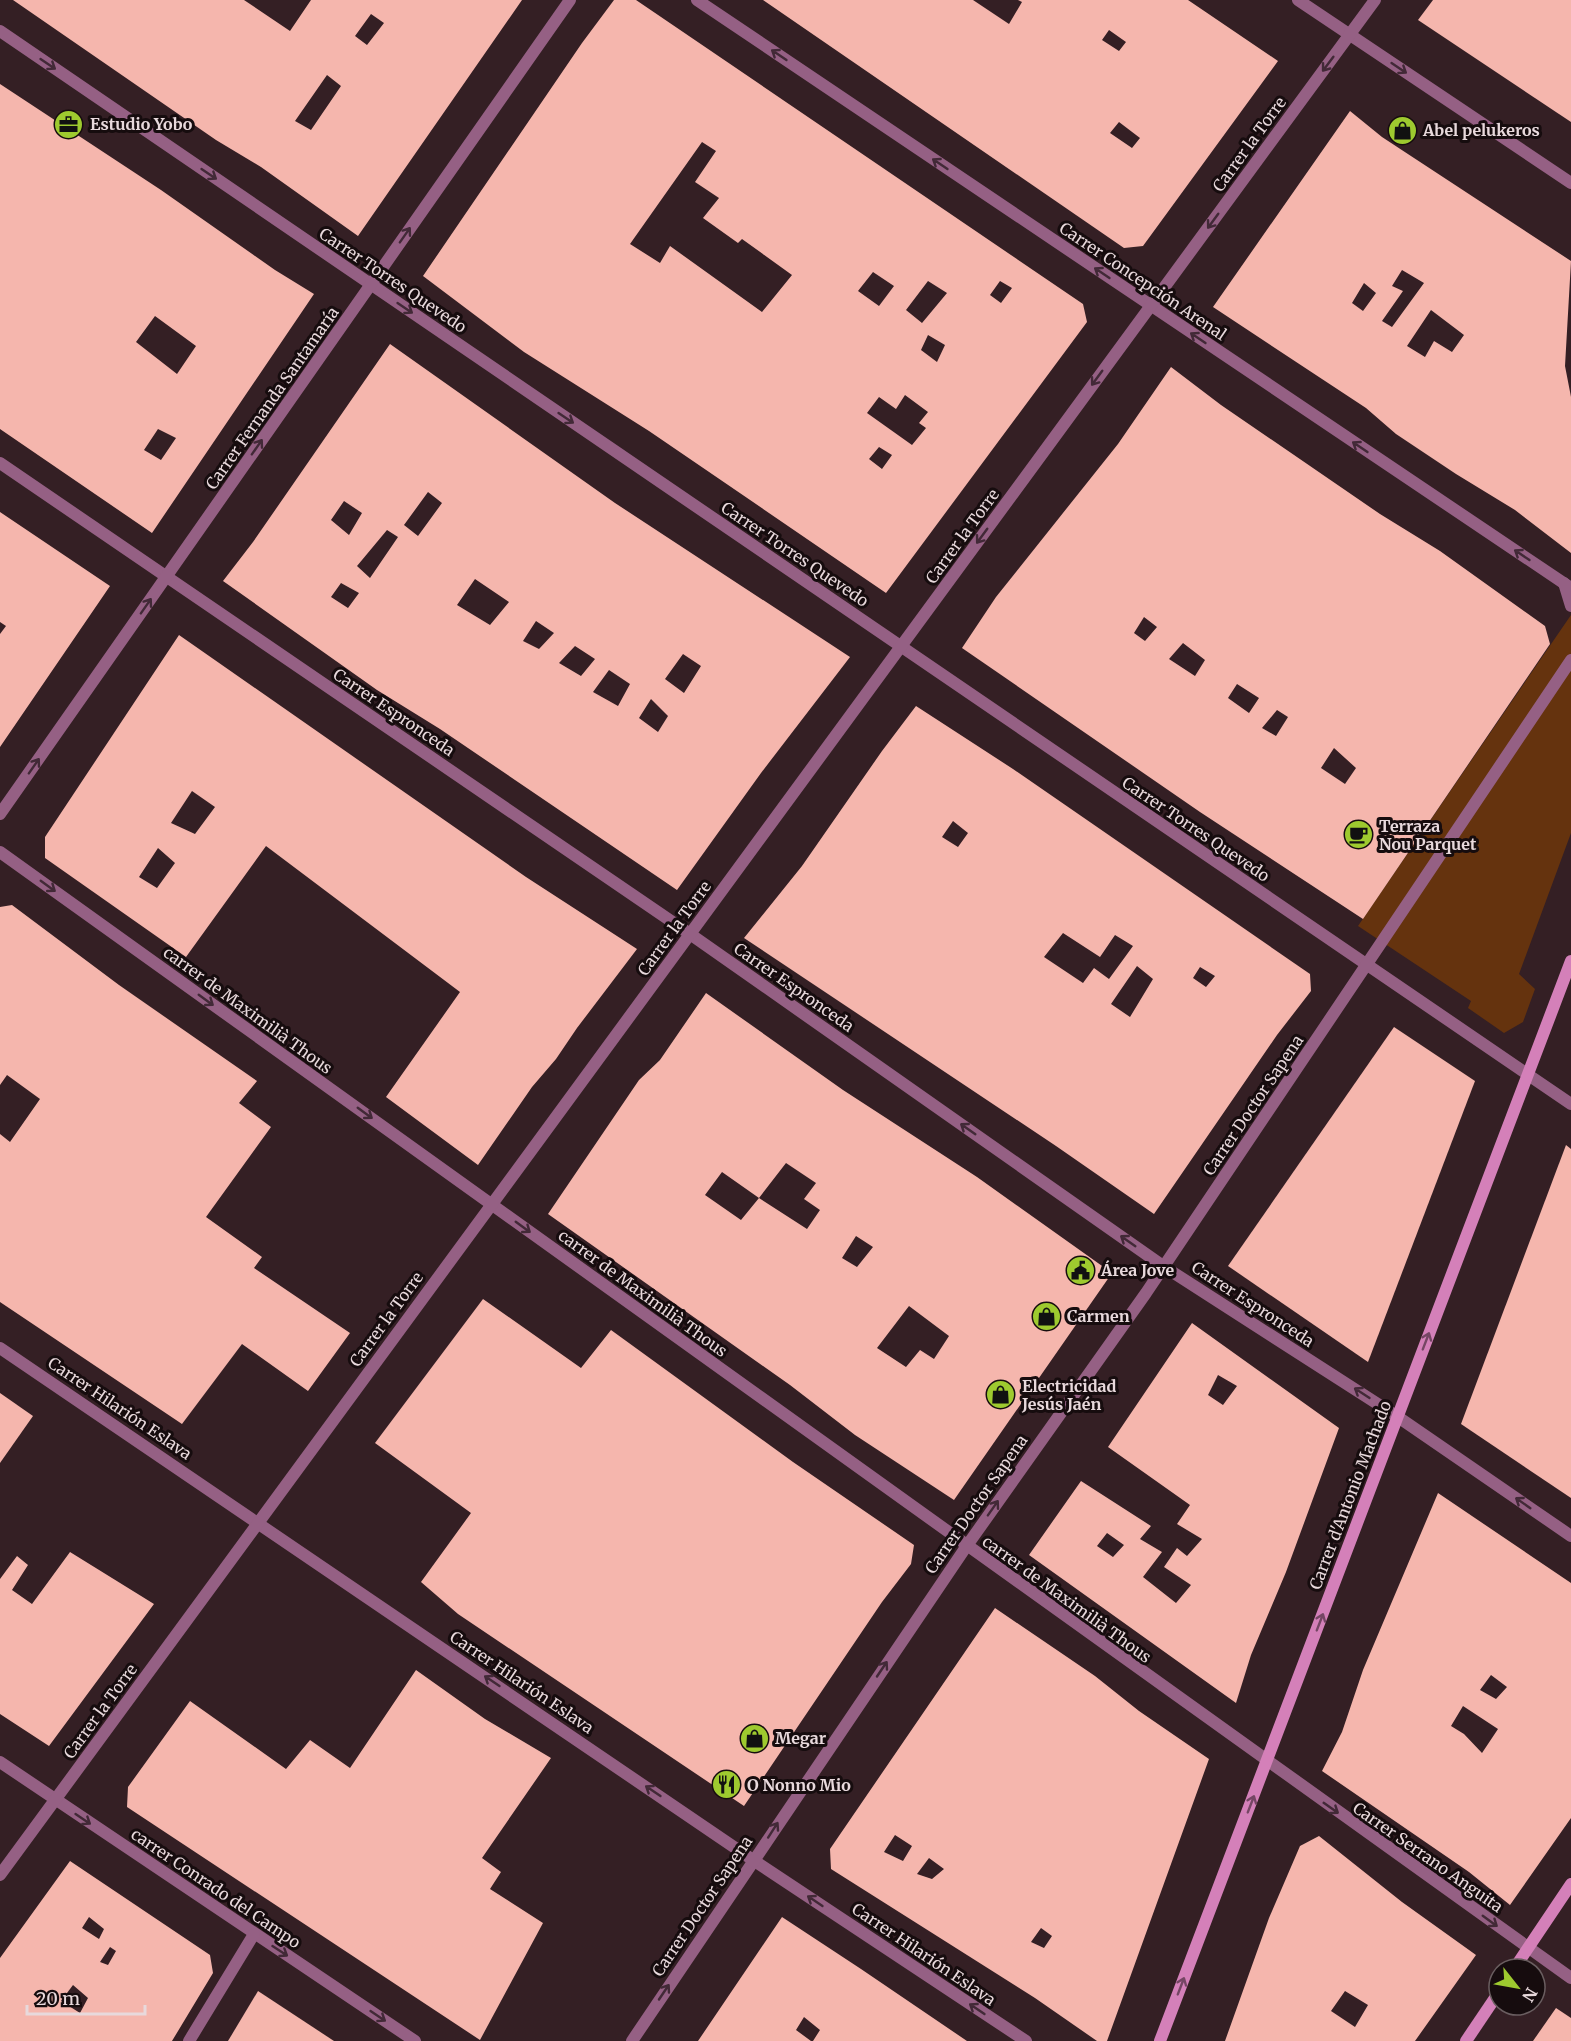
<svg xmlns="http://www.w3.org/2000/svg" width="1571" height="2041" font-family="Merriweather,serif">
<rect width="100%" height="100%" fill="#341f24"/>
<path fill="#65330e" d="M1571 615V833L1519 974 1535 989 1523 1022 1504 1033 1468 1008 1471 1001 1358 926Z"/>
<g fill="#f5b6ad" fill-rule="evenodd">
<path d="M13 0H244L290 31 311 0H522L358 236 261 167 216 140ZM371 14 384 23 367 45 355 36ZM327 75 341 86 311 130 295 121Z"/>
<path d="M614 0H636L1083 304 1087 322 886 593 649 431 524 352 423 276 582 43ZM702 142 716 151 695 182 719 198 703 218 738 243 742 239 792 275 762 312 670 246 660 263 630 244ZM873 272 894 286 879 306 858 291ZM928 281 947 293 922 323 906 310ZM1000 281 1012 288 1001 303 990 295ZM928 335 945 345 937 362 921 350ZM905 395 928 412 919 423 926 428 912 445 867 413 879 397 896 409ZM879 447 892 455 882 469 869 459Z"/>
<path d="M763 0H973L1009 24 1022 2 1018 0H1188L1278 61 1143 246 1124 248ZM1109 30 1126 42 1119 51 1102 40ZM1119 122 1140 138 1132 148 1110 133Z"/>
<path d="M1433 0H1571V122L1418 20Z"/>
<path d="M0 84 161 190 275 270 314 294 152 533 0 429ZM155 316 196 346 177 374 136 342ZM158 429 176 438 161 460 144 450Z"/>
<path d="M1350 111 1382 137 1571 261 1565 366 1571 397V553L1515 510 1456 474 1396 434 1366 408 1213 307ZM1402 270 1424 283 1392 327 1382 321 1403 291 1392 286ZM1364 283 1376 293 1363 311 1352 303ZM1431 310 1464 335 1452 352 1434 341 1425 357 1407 346Z"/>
<path d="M390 344 615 503 850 657 761 773 677 890 440 729 377 690 223 581 253 542ZM428 492 442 503 418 536 404 525ZM344 501 362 513 349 535 331 520ZM387 530 398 537 370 578 357 566ZM475 579 509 602 490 625 457 605ZM341 583 359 593 348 608 331 597ZM536 621 554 633 539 649 523 641ZM575 646 595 659 581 676 559 663ZM683 654 701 666 684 693 665 679ZM609 670 630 684 618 706 593 692ZM651 699 668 716 658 732 639 718Z"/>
<path d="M1171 367 1221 405 1380 514 1440 551 1545 626 1550 644 1363 919 1200 812 962 648 996 597 1118 444ZM1144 617 1157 627 1145 641 1134 633ZM1183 643 1205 660 1195 676 1169 659ZM1237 684 1259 698 1249 713 1228 698ZM1277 710 1288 717 1276 736 1262 728ZM1334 748 1356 768 1345 784 1321 768Z"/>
<path d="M0 512 110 586 0 747V634L6 626 0 622Z"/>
<path d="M179 635 526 877 637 949 577 1028 556 1059 532 1087 478 1165 386 1097 460 992 266 846 186 957 45 858V837ZM192 791 215 807 195 834 171 823ZM158 848 175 863 157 888 139 877Z"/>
<path d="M916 706 1013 769 1310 974 1311 991 1277 1035 1154 1214 1056 1146 744 938 802 866 882 751ZM953 821 968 833 958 847 942 837ZM1063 933 1100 957 1115 935 1133 946 1109 979 1094 968 1083 983 1044 957ZM1137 966 1153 979 1130 1017 1111 1004ZM1200 967 1215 976 1206 987 1193 978Z"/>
<path d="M12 905 119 985 257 1081 239 1103 271 1127 206 1217 262 1257 254 1268 350 1333 308 1391 242 1344 182 1424 0 1302V1134L10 1142 40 1099 7 1075 0 1085V907Z"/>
<path d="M706 993 843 1090 977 1177 1112 1273 954 1500 855 1435 790 1385 548 1214 639 1080 660 1060ZM786 1163 816 1183 804 1199 820 1210 807 1229 759 1198 741 1220 705 1195 722 1172 759 1198ZM856 1236 873 1247 857 1267 842 1258ZM909 1306 949 1336 934 1359 920 1350 906 1367 877 1348Z"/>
<path d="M1394 1027 1475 1081 1368 1362 1228 1266Z"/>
<path d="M1566 1145 1571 1149V1498L1461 1424Z"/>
<path d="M483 1299 581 1368 611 1330 793 1462 914 1545 911 1564 882 1602 744 1806 458 1614 421 1582 471 1513 375 1443Z"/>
<path d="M1192 1323 1339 1428 1286 1572 1251 1655 1236 1703 1029 1555 1081 1481 1151 1526 1140 1539 1162 1552 1143 1577 1176 1603 1191 1585 1164 1567 1177 1548 1187 1556 1202 1539 1177 1524 1190 1505 1108 1447ZM1218 1375 1237 1386 1223 1405 1208 1395ZM1107 1533 1124 1545 1113 1557 1097 1546Z"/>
<path d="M0 1393 33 1416 0 1463Z"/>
<path d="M1438 1493 1571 1583V1818L1510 1905 1469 1872 1322 1771 1342 1732 1363 1670ZM1491 1675 1507 1687 1496 1699 1480 1690ZM1463 1706 1498 1729 1482 1753 1464 1734 1451 1726Z"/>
<path d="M70 1552 154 1604 49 1746 0 1714V1579L17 1556 28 1565 12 1590 32 1604Z"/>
<path d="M995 1608 1095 1676 1139 1711 1209 1759 1107 2041H1097L1035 1998 831 1869 830 1849ZM895 1835 912 1846 903 1861 884 1852ZM929 1858 944 1869 932 1879 917 1874ZM1041 1928 1052 1936 1044 1948 1031 1942Z"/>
<path d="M416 1670 485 1719 551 1758 482 1858 501 1872 490 1889 543 1923 480 2040 127 1807 128 1787 190 1701 286 1769 310 1740 350 1768Z"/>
<path d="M1319 1836 1402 1902 1476 1955 1415 2041H1225L1269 1918 1300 1846ZM1345 1991 1368 2005 1355 2027 1331 2011Z"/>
<path d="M70 1861 210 1955 213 1973 172 2041H0V1958ZM89 1917 104 1929 99 1939 82 1928ZM110 1947 116 1951 108 1965 100 1962ZM73 1985 88 1998 80 2013 61 2001Z"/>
<path d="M782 1917 861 1969 967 2041H813L820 2030 804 2017 796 2030 811 2041H698Z"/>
<path d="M258 1991 334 2041H228Z"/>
<path d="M1556 2008 1571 2018V2041H1533Z"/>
</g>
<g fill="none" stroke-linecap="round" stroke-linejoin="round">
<g stroke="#956084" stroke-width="12">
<path d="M697 0 1571 588"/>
<path d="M1298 0 1571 183"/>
<path d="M0 31 1571 1104"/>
<path d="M0 463 690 934 1163 1266 1398 1417 1571 1536"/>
<path d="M1564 583 1571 606"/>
<path d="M0 814 570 0"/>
<path d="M0 852 1571 1978"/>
<path d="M0 1348 753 1860 1026 2041"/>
<path d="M0 1762 415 2041"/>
<path d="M0 1875 1375 0"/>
<path d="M189 2041 254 1934"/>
<path d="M632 2041 966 1547 1146 1293 1571 660"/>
</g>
<g stroke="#d480b9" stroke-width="12">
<path d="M1514 1969 1571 1884"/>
<path d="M1160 2041 1571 961"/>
<path d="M1466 2041 1499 1992"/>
</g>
</g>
<defs><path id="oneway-shaft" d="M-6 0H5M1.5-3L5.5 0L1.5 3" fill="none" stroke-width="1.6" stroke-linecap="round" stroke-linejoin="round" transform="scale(1.5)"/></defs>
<g stroke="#422937">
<use href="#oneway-shaft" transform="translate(779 55) rotate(-146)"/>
<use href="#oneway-shaft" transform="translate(48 64) rotate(34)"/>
<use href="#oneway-shaft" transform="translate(1328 64) rotate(127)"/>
<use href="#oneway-shaft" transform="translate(1399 68) rotate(34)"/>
<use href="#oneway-shaft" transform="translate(940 164) rotate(-146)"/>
<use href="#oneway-shaft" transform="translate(209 174) rotate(34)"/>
<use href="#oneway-shaft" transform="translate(1213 221) rotate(126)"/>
<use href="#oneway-shaft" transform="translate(405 235) rotate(-55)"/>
<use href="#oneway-shaft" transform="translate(1102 273) rotate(-146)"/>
<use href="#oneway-shaft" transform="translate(405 308) rotate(34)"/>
<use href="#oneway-shaft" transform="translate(1198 338) rotate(-146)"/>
<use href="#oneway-shaft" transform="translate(1097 378) rotate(126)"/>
<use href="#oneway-shaft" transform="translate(566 418) rotate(34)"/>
<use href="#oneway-shaft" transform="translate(257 447) rotate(-55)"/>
<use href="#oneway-shaft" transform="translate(1360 447) rotate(-146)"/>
<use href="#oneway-shaft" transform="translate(982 536) rotate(126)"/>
<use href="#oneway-shaft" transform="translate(1522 555) rotate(-146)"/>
<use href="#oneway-shaft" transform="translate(146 606) rotate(-55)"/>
<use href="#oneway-shaft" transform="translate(34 766) rotate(-55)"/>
<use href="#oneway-shaft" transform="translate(48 886) rotate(36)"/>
<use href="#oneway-shaft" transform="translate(206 1000) rotate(36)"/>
<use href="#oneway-shaft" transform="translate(365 1113) rotate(36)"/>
<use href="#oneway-shaft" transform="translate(968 1129) rotate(-145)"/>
<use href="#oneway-shaft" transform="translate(523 1227) rotate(36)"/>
<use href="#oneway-shaft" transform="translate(1128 1241) rotate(-145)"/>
<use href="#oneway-shaft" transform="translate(1362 1393) rotate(-147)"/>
<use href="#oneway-shaft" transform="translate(1523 1503) rotate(-145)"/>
<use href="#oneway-shaft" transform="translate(993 1508) rotate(-55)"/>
<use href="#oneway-shaft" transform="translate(882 1669) rotate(-56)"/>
<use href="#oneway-shaft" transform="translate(492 1681) rotate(-146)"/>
<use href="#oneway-shaft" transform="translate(653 1791) rotate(-146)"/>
<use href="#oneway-shaft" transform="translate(1331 1808) rotate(35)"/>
<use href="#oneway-shaft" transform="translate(83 1819) rotate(34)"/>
<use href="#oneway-shaft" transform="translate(773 1830) rotate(-57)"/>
<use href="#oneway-shaft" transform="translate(815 1901) rotate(-146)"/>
<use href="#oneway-shaft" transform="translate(1490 1921) rotate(36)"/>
<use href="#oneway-shaft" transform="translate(280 1951) rotate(33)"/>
<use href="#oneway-shaft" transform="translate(664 1992) rotate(-56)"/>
<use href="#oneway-shaft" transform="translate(977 2009) rotate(-146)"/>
<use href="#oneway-shaft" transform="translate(378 2016) rotate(34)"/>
</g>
<g stroke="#754664">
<use href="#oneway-shaft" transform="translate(1426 1341) rotate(-69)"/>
<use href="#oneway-shaft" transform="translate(1320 1622) rotate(-69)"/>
<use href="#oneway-shaft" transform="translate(1251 1804) rotate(-69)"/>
<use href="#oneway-shaft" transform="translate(1181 1986) rotate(-69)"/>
</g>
<defs>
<symbol id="office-disc" viewBox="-11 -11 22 22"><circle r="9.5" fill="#9eca2f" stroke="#160c0e"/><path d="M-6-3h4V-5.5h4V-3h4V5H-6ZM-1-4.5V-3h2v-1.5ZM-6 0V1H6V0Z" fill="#111"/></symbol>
<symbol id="shop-disc" viewBox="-11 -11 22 22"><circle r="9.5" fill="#9eca2f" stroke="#160c0e"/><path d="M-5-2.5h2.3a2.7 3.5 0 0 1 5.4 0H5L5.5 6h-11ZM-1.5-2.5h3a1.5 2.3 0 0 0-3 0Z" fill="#111"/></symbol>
<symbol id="cafe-disc" viewBox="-11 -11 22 22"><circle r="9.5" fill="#9eca2f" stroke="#160c0e"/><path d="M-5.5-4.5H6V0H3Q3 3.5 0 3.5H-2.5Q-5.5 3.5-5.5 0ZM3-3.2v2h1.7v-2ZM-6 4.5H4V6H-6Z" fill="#111"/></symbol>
<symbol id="civic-disc" viewBox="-11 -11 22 22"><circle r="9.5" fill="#9eca2f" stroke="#160c0e"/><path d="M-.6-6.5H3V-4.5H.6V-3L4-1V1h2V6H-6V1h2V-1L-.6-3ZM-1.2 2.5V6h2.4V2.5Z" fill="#111"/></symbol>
<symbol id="restaurant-disc" viewBox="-11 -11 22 22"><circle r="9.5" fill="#9eca2f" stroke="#160c0e"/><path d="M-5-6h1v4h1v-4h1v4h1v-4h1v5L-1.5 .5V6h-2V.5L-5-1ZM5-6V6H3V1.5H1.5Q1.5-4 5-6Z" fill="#111"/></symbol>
</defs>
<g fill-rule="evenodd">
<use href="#office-disc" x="52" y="108" width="33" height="33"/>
<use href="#shop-disc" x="1386" y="114" width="33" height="33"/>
<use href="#cafe-disc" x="1342" y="818" width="33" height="33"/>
<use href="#civic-disc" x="1064" y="1254" width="33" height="33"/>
<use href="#shop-disc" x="1030" y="1300" width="33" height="33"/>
<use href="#shop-disc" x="984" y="1378" width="33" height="33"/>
<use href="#shop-disc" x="738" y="1722" width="33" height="33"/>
<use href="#restaurant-disc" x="710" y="1768" width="33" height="33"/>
</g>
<g text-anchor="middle" stroke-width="6" stroke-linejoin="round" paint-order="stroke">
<g font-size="16" font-weight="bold" fill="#e8d9dc" stroke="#160c0e" text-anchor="start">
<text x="90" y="130">Estudio Yobo</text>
<text x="1423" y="136">Abel pelukeros</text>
<text x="1379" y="832">Terraza<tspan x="1379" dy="18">Nou Parquet</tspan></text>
<text x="1101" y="1276">Área Jove</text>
<text x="1067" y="1322">Carmen</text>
<text x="1022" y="1392">Electricidad<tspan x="1022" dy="18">Jesús Jaén</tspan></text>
<text x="775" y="1744">Megar</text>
<text x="747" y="1791">O Nonno Mio</text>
</g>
<g font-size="16" fill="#e8d9dc" stroke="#160c0e">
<text transform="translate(1249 144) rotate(-54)" y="6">Carrer la Torre</text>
<text transform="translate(393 280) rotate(34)" y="6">Carrer Torres Quevedo</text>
<text transform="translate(1143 281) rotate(34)" y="6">Carrer Concepción Arenal</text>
<text transform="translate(272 398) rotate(-55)" y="6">Carrer Fernanda Santamaría</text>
<text transform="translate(962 536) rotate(-54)" y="6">Carrer la Torre</text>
<text transform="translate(795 554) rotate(34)" y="6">Carrer Torres Quevedo</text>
<text transform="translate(394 712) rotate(34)" y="6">Carrer Espronceda</text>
<text transform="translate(1196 829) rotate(34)" y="6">Carrer Torres Quevedo</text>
<text transform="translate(674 928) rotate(-54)" y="6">Carrer la Torre</text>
<text transform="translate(794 987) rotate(35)" y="6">Carrer Espronceda</text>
<text transform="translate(248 1010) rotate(36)" y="6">carrer de Maximilià Thous</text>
<text transform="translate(1253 1105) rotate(-56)" y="6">Carrer Doctor Sapena</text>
<text transform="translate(643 1293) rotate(36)" y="6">carrer de Maximilià Thous</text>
<text transform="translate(1253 1304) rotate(33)" y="6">Carrer Espronceda</text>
<text transform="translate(386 1319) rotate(-54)" y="6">Carrer la Torre</text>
<text transform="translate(120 1408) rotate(34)" y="6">Carrer Hilarión Eslava</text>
<text transform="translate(1350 1495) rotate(-69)" y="6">Carrer d'Antonio Machado</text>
<text transform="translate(976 1504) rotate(-55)" y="6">Carrer Doctor Sapena</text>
<text transform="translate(1067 1599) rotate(36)" y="6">carrer de Maximilià Thous</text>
<text transform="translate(522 1682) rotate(34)" y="6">Carrer Hilarión Eslava</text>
<text transform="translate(100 1711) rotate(-54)" y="6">Carrer la Torre</text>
<text transform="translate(1428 1857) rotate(35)" y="6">Carrer Serrano Anguita</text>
<text transform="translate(216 1888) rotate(34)" y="6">carrer Conrado del Campo</text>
<text transform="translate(702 1906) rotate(-56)" y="6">Carrer Doctor Sapena</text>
<text transform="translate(924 1954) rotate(34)" y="6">Carrer Hilarión Eslava</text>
</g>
</g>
<g transform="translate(1517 1987) rotate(121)"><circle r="28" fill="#160c0e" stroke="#6a5e60" stroke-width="1.5"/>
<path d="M0-4.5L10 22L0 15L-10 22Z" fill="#9eca2f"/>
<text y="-9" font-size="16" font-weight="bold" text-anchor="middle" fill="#e8d9dc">N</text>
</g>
<path d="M27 2005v9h118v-9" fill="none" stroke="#e8d9dc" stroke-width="3"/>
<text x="36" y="2005" font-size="18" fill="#e8d9dc" stroke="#160c0e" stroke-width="4.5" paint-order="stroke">20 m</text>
</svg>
